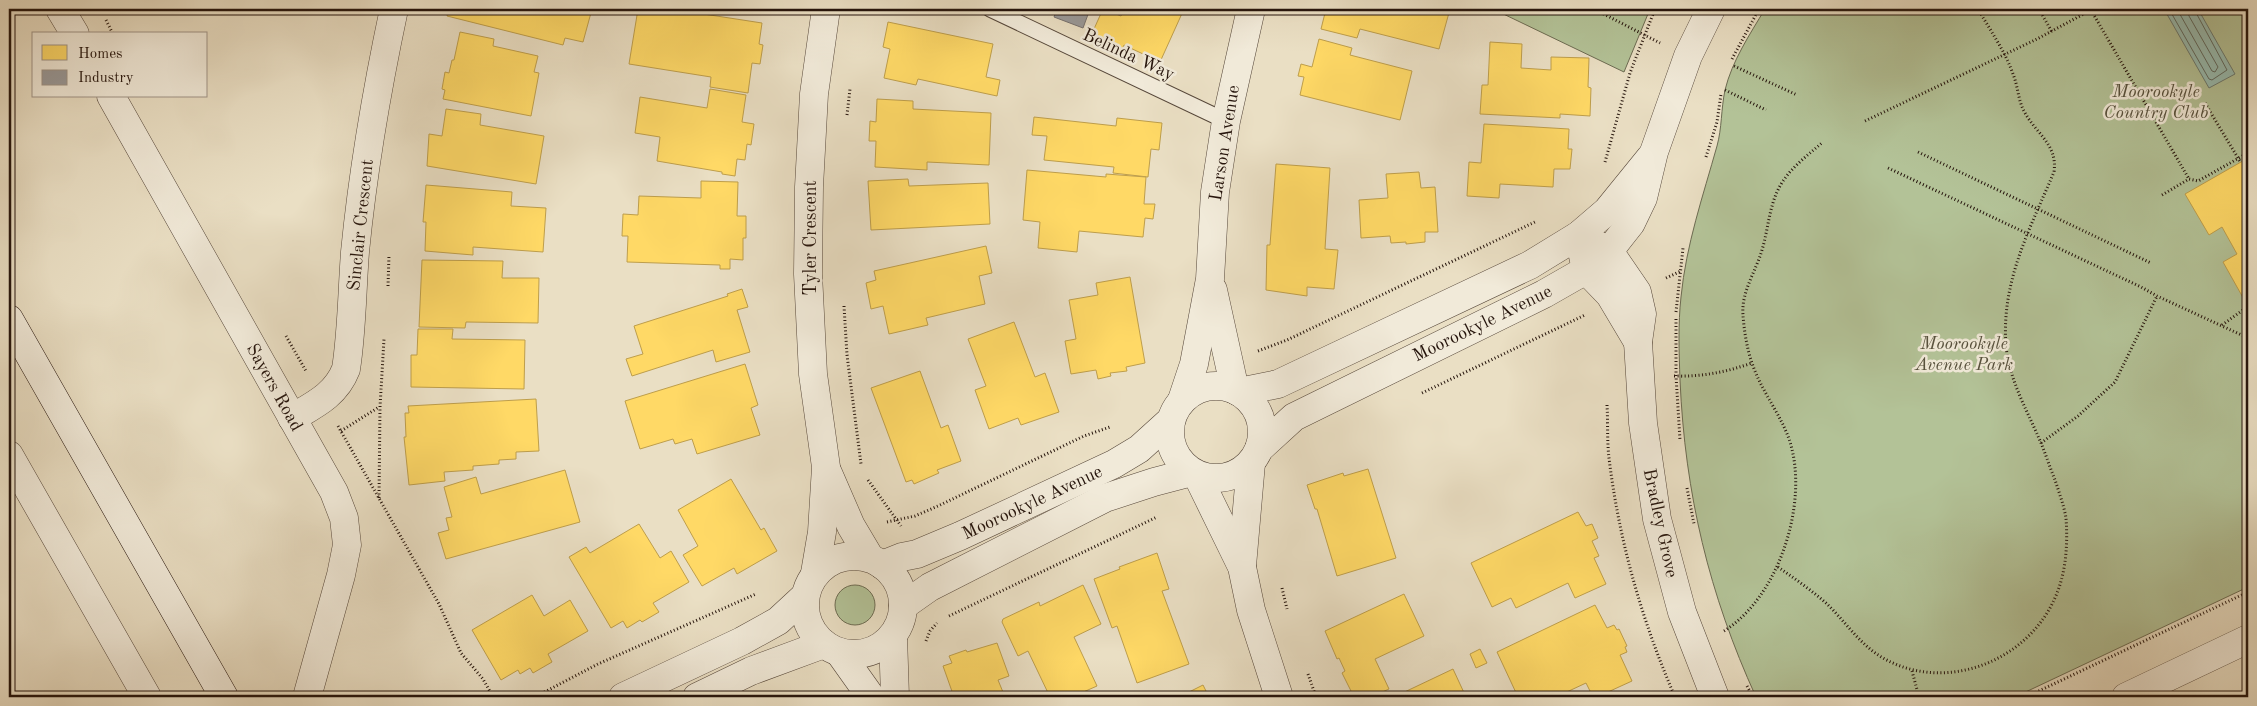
<svg xmlns="http://www.w3.org/2000/svg" width="2257" height="706" font-family="'Old Standard TT',serif">
<rect width="100%" height="100%" fill="#eadfc4"/>
<filter id="stains"><feTurbulence type="fractalNoise" baseFrequency=".004" numOctaves="4"/><feColorMatrix values="0 0 0 0 .2 0 0 0 0 .09 0 0 0 0 .02 0 0 0 .5 -.17"/></filter>
<radialGradient id="worn" r=".72"><stop offset=".6" stop-color="#630" stop-opacity="0"/><stop offset="1" stop-color="#630" stop-opacity=".3"/></radialGradient>
<g fill="#b3c297" stroke="#6c6b52">
<path d="M1493 9H1650L1624 72Z"/>
<path d="M1765 9H2241L2248 21V587L2015 697H1756C1709 594 1685 494 1680 380 1679 352 1678 324 1681 297 1686 245 1703 196 1717 146 1722 128 1721 109 1725 90 1732 61 1750 34 1765 9Z"/>
<circle cx="855" cy="605" r="20"/>
</g>
<path fill="#98bdb2" stroke="#6a7970" d="M2164 9H2198L2235 74 2209 88Z"/>
<g fill="#ffd966" stroke="#be9e4b">
<path d="M449 9H592L583 42 565 38 563 45 447 16Z"/>
<path d="M638 9H685L684 11 762 23 759 44 763 45 760 64 752 63 748 93 710 87 711 77 629 64Z"/>
<path d="M1103 9 1121 16 1125 9H1184L1160 62 1124 45 1120 54 1089 40Z"/>
<path d="M1326 9H1450L1439 49 1360 29 1357 38 1321 29Z"/>
<path d="M888 22 993 44 986 77 1000 80 997 96 918 79 916 85 884 78 890 49 883 47Z"/>
<path d="M460 32 494 39 493 46 538 56 534 72 539 73 531 116 443 99 445 90 442 89 445 72 449 73 452 60H454Z"/>
<path d="M1319 39 1352 48 1350 55 1412 71 1400 120 1300 95 1304 77 1298 76 1301 64 1312 67Z"/>
<path d="M1490 42 1522 44 1521 68 1551 70V57L1589 58 1588 87 1591 88 1590 116 1560 114V118L1480 114 1482 85H1488Z"/>
<path d="M710 89 746 95 742 122 754 124 751 145 747 144 745 160 737 159 735 176 722 174V172L657 161 660 137 635 133 640 97 707 108Z"/>
<path d="M877 99 913 101V109L991 113 989 165 927 162V170L875 167 876 141H869L870 121 876 122Z"/>
<path d="M446 109 481 114 480 125 544 136 536 184 427 166 429 134 442 136Z"/>
<path d="M1034 117 1116 126 1117 118 1162 123 1159 150 1151 149 1148 177 1113 173 1114 167 1044 160 1047 136 1032 135Z"/>
<path d="M1484 124 1569 129 1568 149H1572L1570 169H1554L1553 187 1500 184 1499 198 1467 196 1469 162 1481 163Z"/>
<path d="M2248 158V302L2246 303 2223 262 2237 254 2222 227 2209 235 2185 194Z"/>
<path d="M1276 164 1330 168 1325 249 1338 250 1334 289 1307 287V296L1266 290 1267 245H1270Z"/>
<path d="M1027 170 1106 177V174L1146 177 1144 204H1155L1153 219 1145 218 1143 237 1079 231 1077 252 1038 248 1040 222 1023 220Z"/>
<path d="M1419 172 1421 188 1435 187 1438 232H1425V242L1406 244V242L1391 243 1390 236 1361 238 1359 200 1388 198 1386 174Z"/>
<path d="M908 179 909 186 988 183 990 224 871 230 868 181Z"/>
<path d="M701 181 738 182 737 216H746V238H743V260L730 259V269H720V265L627 262 628 236H622L623 214 638 215 639 196 701 198Z"/>
<path d="M426 185 512 192 511 206 546 208 543 252 473 247V255L425 251 426 222H423Z"/>
<path d="M986 246 992 273 979 276 985 304 926 318 928 325 889 334 883 306 871 309 866 283 876 280 874 271Z"/>
<path d="M422 260 503 261 502 278H539L538 323 466 322 465 328 419 327Z"/>
<path d="M1130 277 1145 363 1126 367 1127 371 1110 373 1111 376 1098 379 1096 370 1071 374 1065 341 1076 339 1069 300 1098 295 1096 283Z"/>
<path d="M742 289 748 307 737 310 750 352 716 362 713 350 632 376 626 359 643 354 634 326 728 296 727 294Z"/>
<path d="M1014 322 1035 377 1045 373 1059 412 1021 425 1018 418 989 429 975 390 986 386 968 339Z"/>
<path d="M418 329H453L452 339 525 340 524 389 411 387V355H417Z"/>
<path d="M745 364 758 405 751 408 760 435 697 454 692 439 675 444 673 439 640 449 625 401Z"/>
<path d="M920 371 941 428 948 425 961 461 937 470 939 473 914 484 912 480 906 482 871 388Z"/>
<path d="M536 399 539 451 516 452V459L499 460V464L473 466V470L444 472 445 481 409 485 404 437H406L405 413H409L408 406Z"/>
<path d="M1368 469 1396 558 1337 576 1317 509H1315L1307 485 1343 473 1344 476Z"/>
<path d="M565 470 580 522 446 559 438 533 449 530 446 518 452 517 444 487 476 477 481 494Z"/>
<path d="M731 479 761 530 764 528 777 551 737 574 734 568 702 586 683 555 698 546 678 510Z"/>
<path d="M1578 512 1586 526 1592 524 1598 538 1592 541 1599 556 1594 558 1606 584 1575 598 1568 583 1516 608 1511 598 1492 607 1471 563Z"/>
<path d="M639 524 660 558 671 551 689 582 653 603 659 612 642 622 640 620 627 628 623 621 611 628 569 557 586 547 590 553Z"/>
<path d="M1157 553 1169 589 1162 591 1189 664 1137 683 1117 626 1112 628 1094 579 1120 569 1119 567Z"/>
<path d="M1083 585 1101 624 1074 637 1097 686 1072 697H1050L1028 651 1018 656 1002 622 1003 619 1039 602 1040 606Z"/>
<path d="M1404 594 1424 636 1375 659 1389 689 1371 697H1354L1342 673 1345 671 1339 658 1337 659 1325 631Z"/>
<path d="M532 595 544 616 570 600 588 631 548 654 552 662 533 673 530 668 520 674 518 670 501 680 472 630Z"/>
<path d="M1595 605 1607 628 1614 625 1617 630 1619 629 1627 646 1625 647 1627 652 1620 655 1632 681 1597 697H1593L1586 683 1556 697H1518L1497 652Z"/>
<path d="M997 643 1009 676 998 680 1005 697H954L943 666 952 663 949 656 966 650 967 652Z"/>
<path d="M1480 649 1487 663 1476 668 1470 654Z"/>
<path d="M1453 669 1466 697H1394Z"/>
<path d="M1203 685 1209 697H1179Z"/>
</g>
<path fill="#999" stroke="#76716f" d="M1057 9H1090L1083 28 1054 17Z"/>
<g fill="none" stroke-linecap="round" stroke-linejoin="round">
<g stroke="#5e685f" stroke-width="1">
<path d="M2169 9 2209 79 2212 80 2227 70 2194 9"/>
<path d="M2177 9 2212 71 2215 72 2218 67 2189 16 2187 9"/>
</g>
<defs>
<path id="service" d="M990 9 1226 121"/>
<g id="minor">
<path d="M60 9 75 34"/>
<path d="M111 96 334 492 344 518 347 545 341 575 307 697"/>
<path d="M1579 235 1609 251 1637 292 1642 314 1638 342 1643 423 1657 519 1682 612 1715 697"/>
<path d="M1581 246 1586 270 1610 295 1638 342"/>
<path d="M1213 290 1235 390"/>
<path d="M1182 400 1194 364 1210 279 1215 192 1226 121 1251 9"/>
<path d="M292 418C314 405 336 395 346 369 352 331 352 291 355 252 363 170 377 89 394 9"/>
<path d="M9 455 147 697"/>
<path d="M828 473 851 526 870 558"/>
<path d="M1197 475 1242 567 1251 610 1279 697"/>
<path d="M1242 566 1251 463"/>
<path d="M815 573 822 532 826 467 813 374 808 274 809 187 814 94 826 9"/>
<path d="M893 636 895 697"/>
<path d="M839 652 871 697"/>
<path d="M2126 697 2248 639"/>
</g>
<g id="tertiary">
<circle cx="1216" cy="432" r="46"/>
<path d="M1239 392 1278 384 1530 265 1579 235 1607 211 1650 158"/>
<path d="M1259 449 1294 417 1544 294 1586 270 1609 251 1631 223 1643 198 1654 152 1688 56 1711 9"/>
<circle cx="854" cy="605" r="49"/>
<path d="M882 565 902 557 917 554 960 536 1114 464 1139 449 1171 420"/>
<path d="M903 606 930 587 1105 498 1154 482 1192 472"/>
<path d="M623 697 742 641 778 621 805 596"/>
<path d="M697 697 751 671 824 644"/>
</g>
<path id="secondary" d="M9 319 224 697"/>
</defs>
<use href="#service" stroke="#56473a" stroke-width="17"/>
<use href="#minor" stroke="#56473a" stroke-width="29"/>
<use href="#tertiary" stroke="#56473a" stroke-width="29"/>
<use href="#secondary" stroke="#25140c" stroke-width="29"/>
<g stroke="#25140c" stroke-width="3" stroke-dasharray="1 2.5" stroke-linecap="butt">
<path d="M1594 9 1660 43"/>
<path d="M2039 9 2052 32"/>
<path d="M2246 9 2248 13"/>
<path d="M2091 10 2189 179"/>
<path d="M106 20 113 34"/>
<path d="M1732 59 1759 9"/>
<path d="M1734 66 1797 95"/>
<path d="M1725 90 1766 110"/>
<path d="M2205 103 2241 163"/>
<path d="M847 115 850 89"/>
<path d="M1865 121 2037 39 2093 9"/>
<path d="M1918 152 2151 263"/>
<path d="M1706 157 1717 122 1721 94"/>
<path d="M1605 162 1630 73 1655 9"/>
<path d="M1888 168 2141 287 2157 296 2248 338"/>
<path d="M2162 195 2189 179 2198 181 2248 153"/>
<path d="M1666 278 1681 271"/>
<path d="M388 286 389 255"/>
<path d="M844 306 847 355 861 464"/>
<path d="M1676 312 1683 248"/>
<path d="M1676 319V376L1680 440"/>
<path d="M2222 325 2243 310 2248 312"/>
<path d="M286 336 306 371"/>
<path d="M1258 351 1287 340 1537 221"/>
<path d="M1674 376C1702 377 1726 372 1752 363"/>
<path d="M1422 393 1585 315"/>
<path d="M1607 405C1608 422 1607 441 1609 458 1619 541 1642 621 1675 697"/>
<path d="M338 426 439 604 461 653 483 679 493 697"/>
<path d="M341 431 379 407"/>
<path d="M2041 443 2078 416 2115 382 2157 296"/>
<path d="M868 480 901 526"/>
<path d="M1687 488 1694 524"/>
<path d="M379 498 380 407 384 339"/>
<path d="M887 522 915 516 938 506 1084 436 1110 427"/>
<path d="M1778 567C1794 578 1811 590 1826 603 1845 621 1860 645 1883 658 1944 693 2025 663 2054 600 2066 575 2068 545 2066 518 2064 506 2059 492 2055 480 2050 468 2046 455 2041 443 2028 412 2009 380 2006 346 2001 281 2030 229 2054 172 2058 144 2035 133 2024 111 2018 100 2018 86 2013 74 2005 51 1990 30 1978 9"/>
<path d="M1282 588 1287 609"/>
<path d="M949 616 1157 517"/>
<path d="M1724 631C1779 597 1809 503 1790 442 1781 414 1761 391 1752 363 1747 349 1744 330 1743 315 1741 292 1756 271 1762 250 1769 227 1769 202 1783 181 1793 166 1809 154 1823 142"/>
<path d="M926 641 930 631 937 623"/>
<path d="M1912 671 1919 697"/>
<path d="M1308 674 1316 697"/>
<path d="M1747 686 1753 697"/>
<path d="M535 697 598 664 756 594"/>
<path d="M2026 697 2248 592"/>
</g>
<use href="#service" stroke="#f1ead9" stroke-width="15"/>
<use href="#minor" stroke="#f1ead9" stroke-width="28"/>
<use href="#tertiary" stroke="#f1ead9" stroke-width="28"/>
<use href="#secondary" stroke="#f1ead9" stroke-width="28"/>
</g>
<g text-anchor="middle" stroke-width="5" stroke-linejoin="round" paint-order="stroke">
<g font-size="18" fill="#25140c" stroke="#f1ead9">
<text transform="translate(1129 54) rotate(25)" y="6">Belinda Way</text>
<text transform="translate(1224 143) rotate(-81)" y="6">Larson Avenue</text>
<text transform="translate(360 225) rotate(-84)" y="6">Sinclair Crescent</text>
<text transform="translate(810 238) rotate(-90)" y="6">Tyler Crescent</text>
<text transform="translate(1482 323) rotate(-26)" y="6">Moorookyle Avenue</text>
<text transform="translate(275 387) rotate(61)" y="6">Sayers Road</text>
<text transform="translate(1032 502) rotate(-25)" y="6">Moorookyle Avenue</text>
<text transform="translate(1661 523) rotate(78)" y="6">Bradley Grove</text>
</g>
<g font-size="18" font-style="italic" fill="#57513d" stroke="#f1ead9">
<text x="2156" y="97">Moorookyle<tspan x="2156" dy="21">Country Club</tspan></text>
<text x="1964" y="349">Moorookyle<tspan x="1964" dy="21">Avenue Park</tspan></text>
</g>
</g>
<rect width="2257" height="706" fill="none" stroke="#eadfc4" stroke-width="30"/>
<rect x="10" y="10" width="2237" height="686" fill="none" stroke="#25140c" stroke-width="2.5"/>
<rect x="15" y="15" width="2227" height="676" fill="none" stroke="#25140c"/>
<rect x="32" y="32" width="175" height="65" fill="#f1ead9" stroke="#9f9487"/>
<rect x="42" y="45" width="25" height="15" fill="#ffd966" stroke="#9f9487"/>
<text x="78" y="58" font-size="15" fill="#25140c">Homes</text>
<rect x="42" y="70" width="25" height="15" fill="#999999" stroke="#9f9487"/>
<text x="78" y="82" font-size="15" fill="#25140c">Industry</text>
<rect width="100%" height="100%" filter="url(#stains)"/>
<rect width="100%" height="100%" fill="url(#worn)"/>
</svg>
